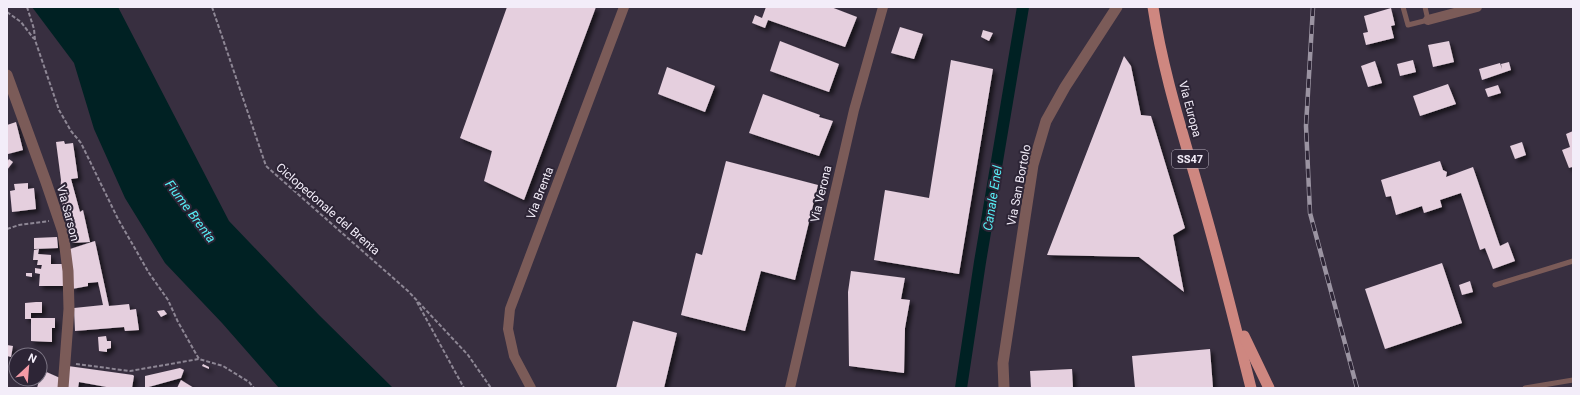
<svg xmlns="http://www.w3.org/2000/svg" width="1580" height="395" font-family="Roboto,sans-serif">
<defs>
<filter id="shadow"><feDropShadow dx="3.5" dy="3.5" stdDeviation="2" flood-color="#0009"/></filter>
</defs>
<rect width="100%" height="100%" fill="#382f40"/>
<path fill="#002123" d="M32 7H118L229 221 319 315 393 388H279L222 323 165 263 125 198 94 129 74 63Z"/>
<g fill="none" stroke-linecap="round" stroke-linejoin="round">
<path stroke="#002123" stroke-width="12" d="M961 388 980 262 1023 7"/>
</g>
<g fill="#e5cfde" filter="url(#shadow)">
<path d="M507 7H596L524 200 484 181 492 151 460 138Z"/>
<path d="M766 7H831L857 17 845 47 768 20 765 28 752 23 755 15 762 18Z"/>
<path d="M1391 8 1395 25 1391 26 1394 38 1366 45 1363 33 1368 32 1364 16Z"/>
<path d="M900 27 923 34 914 59 891 53Z"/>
<path d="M983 30 993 33 989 41 981 37Z"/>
<path d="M780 41 839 64 829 92 770 71Z"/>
<path d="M1449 41 1454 62 1433 67 1428 45Z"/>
<path d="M1124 56 1131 66 1141 115 1151 116 1185 228 1173 235 1184 292 1139 257 1047 255Z"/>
<path d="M951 60 993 69 959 274 874 260 885 190 929 198Z"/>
<path d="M1413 60 1416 72 1400 76 1397 64Z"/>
<path d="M1375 61 1382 83 1368 87 1361 66Z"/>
<path d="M1509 62 1511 70 1482 80 1479 69 1500 63 1502 69 1501 64Z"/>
<path d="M667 67 715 86 705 112 658 94Z"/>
<path d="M1448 84 1456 104 1420 116 1413 96Z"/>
<path d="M1498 85 1501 93 1488 97 1485 89Z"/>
<path d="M763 94 820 115 819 117 833 121 819 156 749 133Z"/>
<path d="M16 122 23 150 8 154 7 125Z"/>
<path d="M1573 131V170L1572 167 1569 168 1562 150 1570 147 1566 134Z"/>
<path d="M64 141 65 144 73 143 78 178 71 179 80 212 83 210 90 242 70 243 67 224 60 195 61 180 56 142Z"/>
<path d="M1522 142 1526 155 1515 159 1510 146Z"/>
<path d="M9 159 13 162 7 170V162Z"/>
<path d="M726 161 818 185 795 280 761 271 745 331 681 315 696 253 702 255Z"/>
<path d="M1440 161 1443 170 1447 172 1446 177 1473 167 1500 246 1508 242 1515 261 1493 269 1485 248 1480 250 1461 193 1440 200 1442 207 1424 213 1422 206 1396 215 1391 196 1386 197 1381 180Z"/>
<path d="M28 183V189L34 188 36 209 12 212 10 191 15 190 14 184Z"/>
<path d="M57 237 58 248 34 249V238Z"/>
<path d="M95 241 109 306 129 304 130 310 136 309 139 330 125 331 124 327 75 331 74 308 103 305 98 282 88 283V286L72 289 70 249Z"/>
<path d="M39 249 38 254 51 255V264H64L63 286H39L40 274 35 273V268L41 269 42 265H37L38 260H33L34 250Z"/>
<path d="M1442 263 1462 323 1385 349 1365 289Z"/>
<path d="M851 271 905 278 901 299 910 300 905 328 904 373 849 366 848 292Z"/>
<path d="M26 273H32V277L26 276Z"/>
<path d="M1470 281 1473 292 1462 295 1459 285Z"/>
<path d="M36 302H42V313H31V319H25V303Z"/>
<path d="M164 310 167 314 161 317 157 311Z"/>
<path d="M31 318H55V328H52V342L31 341Z"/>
<path d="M633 321 677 333 664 388H616Z"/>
<path d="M106 336 107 341H111V348L107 349V352L99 351 98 337Z"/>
<path d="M7 345 13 346 11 357 7 356Z"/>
<path d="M1210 349 1213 388H1135L1132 356Z"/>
<path d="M12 361H16L14 371 10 370Z"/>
<path d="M203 364 209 367V369L202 366Z"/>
<path d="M68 366 133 375 134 376 132 388H112L79 382 78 388H66Z"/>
<path d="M180 368 184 370 181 378 145 388V376Z"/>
<path d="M1072 369 1073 388H1031L1030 371Z"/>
<path d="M42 370 60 378 59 388H37Z"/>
<path d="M181 380 194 388H177Z"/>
</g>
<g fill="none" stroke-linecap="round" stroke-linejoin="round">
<g stroke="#8e8795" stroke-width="2" stroke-dasharray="4 2" stroke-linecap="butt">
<path d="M27 7 34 29 35 40 59 110 71 131 81 143 118 219 149 273 168 300 178 322 199 359"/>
<path d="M212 7 266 166 408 291 468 355 491 388"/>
<path d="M7 12 21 22 34 39"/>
<path d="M7 229 19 225 49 221"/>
<path d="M417 302 464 388"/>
<path d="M76 364 130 371 199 359 223 366 249 382 254 388"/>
</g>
<g stroke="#7b5b58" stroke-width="5">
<path d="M1403 7 1408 25 1428 20 1425 7"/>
<path d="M1495 285 1573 261"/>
<path d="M1525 388 1573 380"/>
</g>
<g stroke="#7b5b58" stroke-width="10">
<path d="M1428 20 1477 7"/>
<path d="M531 388 514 356 508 329 510 309 624 7"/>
<path d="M790 388 854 110 883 7"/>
</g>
<g stroke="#7b5b58" stroke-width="11">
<path d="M7 75 46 182 63 232 68 271 69 309 63 388"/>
<path d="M1004 388 1003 363 1033 165 1046 121 1065 87 1117 7"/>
</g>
<g stroke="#ce8780" stroke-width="11">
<path d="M1153 7C1163 73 1184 137 1202 201 1220 263 1235 325 1251 388"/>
<path d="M1244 336 1269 388"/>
</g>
<defs>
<path id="rail" d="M1313 7 1306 126 1310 213 1357 388"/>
</defs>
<use href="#rail" stroke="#9b94a2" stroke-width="4.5"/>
<use href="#rail" stroke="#2d2536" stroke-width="3" stroke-dasharray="9" stroke-linecap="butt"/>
</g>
<g text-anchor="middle" stroke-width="4" stroke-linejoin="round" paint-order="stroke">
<rect fill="#2d2536" stroke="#b8b1be" stroke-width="1" x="1172" y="150" width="36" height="18" rx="3"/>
<g font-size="11" font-weight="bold" fill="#f3edf9">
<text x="1190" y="163">SS47</text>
</g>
<g font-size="12" fill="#f3edf9" stroke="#2d2536">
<text transform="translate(1190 109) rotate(75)" y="4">Via Europa</text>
<text transform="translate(1019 185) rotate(-79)" y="4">Via San Bortolo</text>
<text transform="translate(540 193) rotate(-69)" y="4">Via Brenta</text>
<text transform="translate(821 194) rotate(-77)" y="4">Via Verona</text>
<text transform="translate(328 209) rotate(41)" y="4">Ciclopedonale del Brenta</text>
<text transform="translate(68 213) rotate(75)" y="4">Via Sarson</text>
</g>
<g font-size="13" font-style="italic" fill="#57eff6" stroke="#2d2536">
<text transform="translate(992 198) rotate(-81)" y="5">Canale Enel</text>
<text transform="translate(191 211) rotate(53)" y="5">Fiume Brenta</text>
</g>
</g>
<rect width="1580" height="395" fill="none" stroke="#f3edf9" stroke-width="16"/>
<g transform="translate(28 367) rotate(26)"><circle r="19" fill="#2d2536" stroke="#7c7584"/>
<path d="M0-3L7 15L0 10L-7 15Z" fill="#f49aa6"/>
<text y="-6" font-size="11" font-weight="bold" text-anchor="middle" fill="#f3edf9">N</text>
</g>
</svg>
